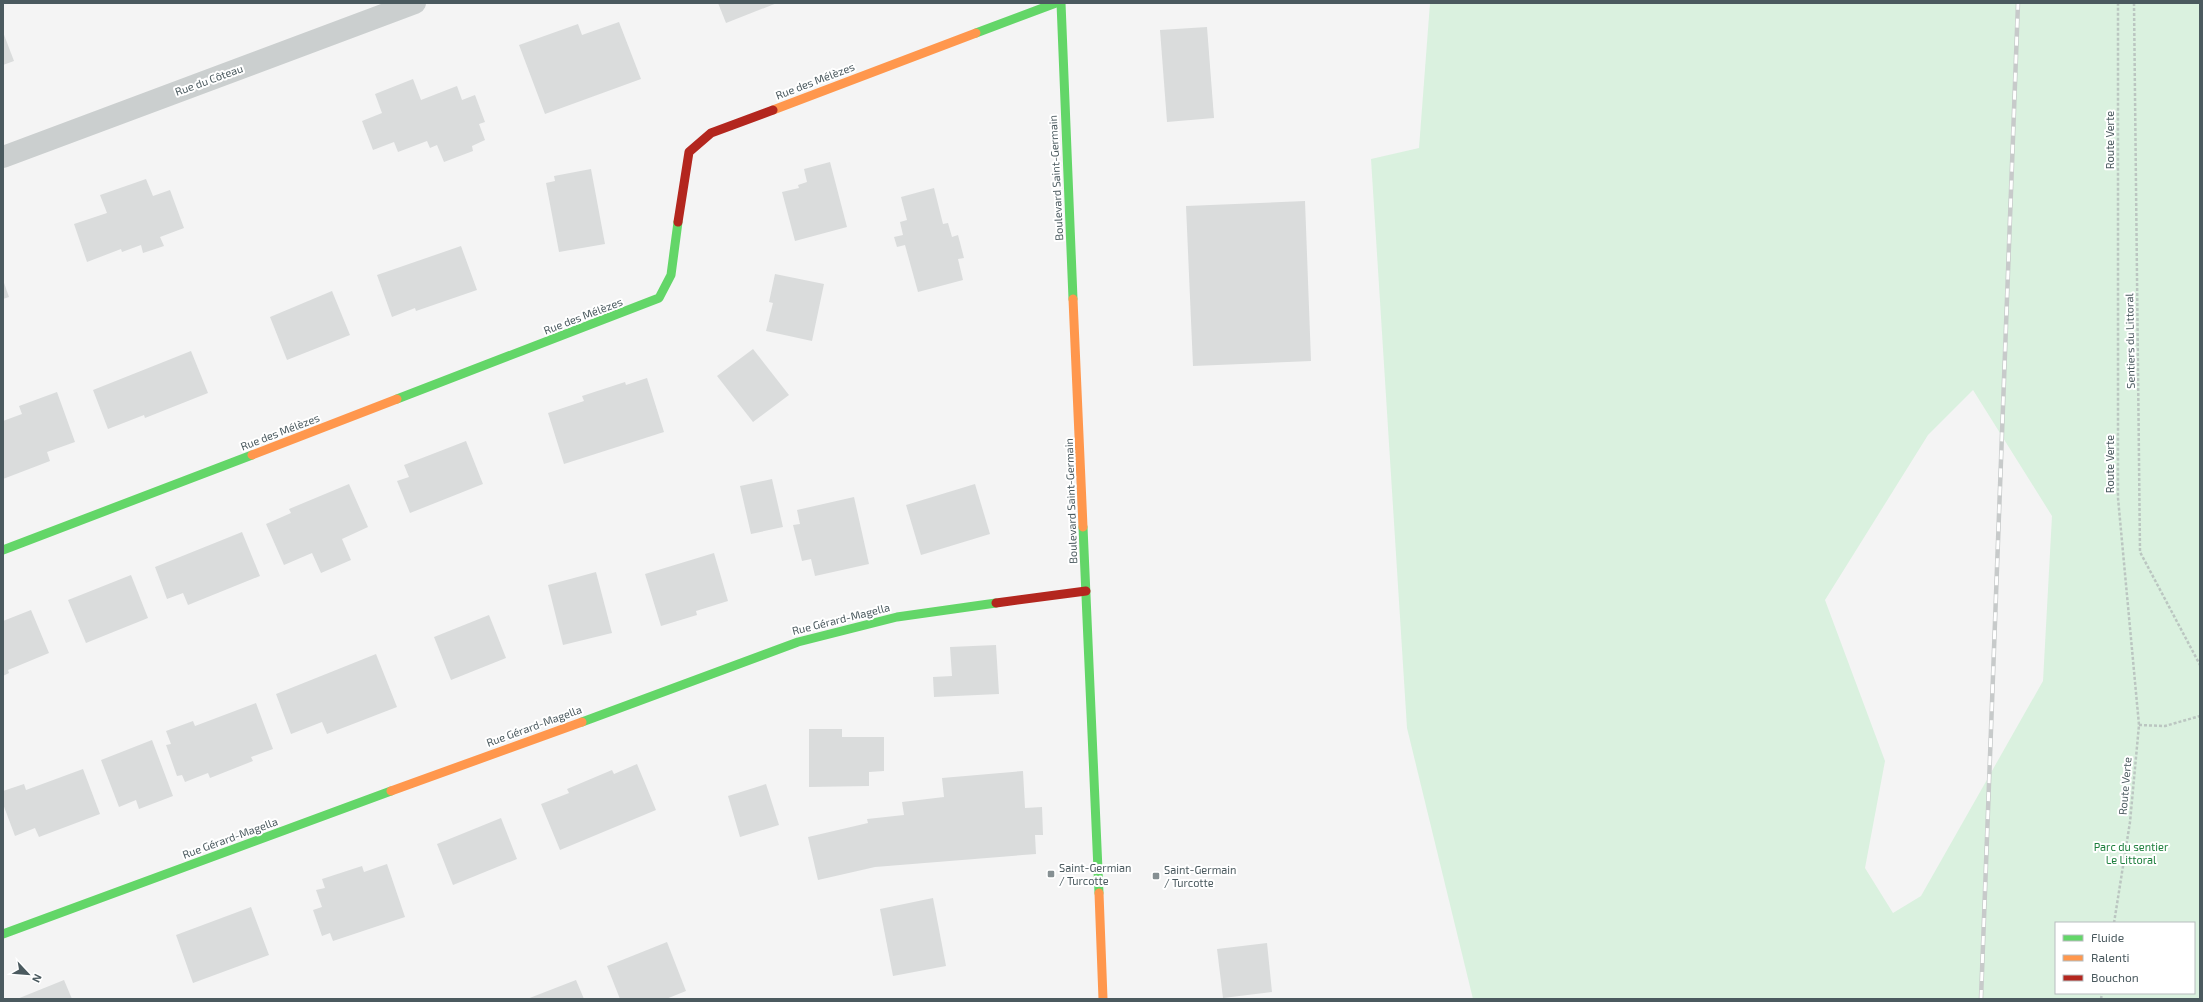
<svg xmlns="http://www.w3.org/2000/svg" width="2203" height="1002" font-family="'Exo 2',sans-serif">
<rect width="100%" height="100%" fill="#f4f4f4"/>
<path fill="#daf1df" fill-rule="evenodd" d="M1430 3H2200V999H1473L1407 728 1371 159 1419 148ZM1973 390 2052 516 2043 681 1921 896 1893 913 1865 868 1885 761 1825 600 1928 435ZM2056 923H2194V993H2056Z"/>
<g fill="#dadcdc">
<path d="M718 3H777L726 23Z"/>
<path d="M619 22 641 79 545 114 519 45 578 24 582 35Z"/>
<path d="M1207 27 1214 118 1167 122 1160 30Z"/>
<path d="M3 32 14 61 3 65Z"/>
<path d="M413 79 421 100 457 86 462 100 475 95 485 122 479 124 485 140 472 146 473 151 444 162 437 145 430 148 427 141 398 152 394 142 373 150 362 121 382 113 375 94Z"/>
<path d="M830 162 847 227 795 241 782 192 799 188 798 185 807 182 804 169Z"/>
<path d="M591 169 605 244 559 252 546 183 555 181 554 176Z"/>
<path d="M146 179 153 196 170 190 184 228 160 237 164 246 143 253 141 245 122 252 121 249 87 262 74 224 107 213 100 195Z"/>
<path d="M934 188 943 224 948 223 952 237 958 235 964 258 958 259 963 280 918 292 905 245 897 247 894 237 903 235 900 222 907 220 901 197Z"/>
<path d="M1305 201 1311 361 1193 366 1186 206Z"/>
<path d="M461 246 477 290 416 311 415 308 392 317 377 275Z"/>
<path d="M775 274 824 284 812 341 766 331 773 303 769 302Z"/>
<path d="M3 280 9 297 3 299Z"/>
<path d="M332 291 350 335 287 360 270 317Z"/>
<path d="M753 349 789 395 753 422 717 376Z"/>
<path d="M191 351 208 393 145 418 144 415 108 429 93 390Z"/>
<path d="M647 378 664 432 564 464 548 413 584 401 582 396 625 382 626 385Z"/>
<path d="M57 392 75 442 47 452 50 461 3 479V421L22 414 19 406Z"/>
<path d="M466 441 483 484 410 513 397 481 409 477 404 465Z"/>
<path d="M772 479 783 527 751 534 740 486Z"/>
<path d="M349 484 368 527 342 539 351 560 321 573 312 553 284 565 266 524 291 513 289 509Z"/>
<path d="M975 484 990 534 921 555 906 505Z"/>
<path d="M854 497 869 564 815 576 811 559 802 561 793 525 800 524 797 510Z"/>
<path d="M242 532 260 576 188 605 183 593 167 599 155 567Z"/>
<path d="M714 553 728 601 696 611 697 615 661 626 645 574Z"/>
<path d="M596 572 612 633 563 645 548 585Z"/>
<path d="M131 575 148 618 86 643 68 600Z"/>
<path d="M31 610 49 653 8 670 9 673 3 676V621Z"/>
<path d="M489 615 506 658 451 680 434 637Z"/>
<path d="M996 645 999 694 934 697 933 677 952 676 950 647Z"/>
<path d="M376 654 397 707 327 734 322 722 291 734 276 694Z"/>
<path d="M256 703 273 749 251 757 253 761 210 778 208 773 185 782 182 775 177 776 166 745 171 744 166 731 193 721 195 726Z"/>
<path d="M809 729H842V737H884V771L869 772V786L809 787Z"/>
<path d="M152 740 173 796 139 809 136 800 119 807 101 760Z"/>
<path d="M637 764 656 810 560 850 541 804 569 793 567 789 612 770 614 774Z"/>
<path d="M83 769 100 814 39 837 35 828 15 836 3 804V791L24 784 26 790Z"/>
<path d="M1023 771 1025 808 1042 807 1043 835H1035L1036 854 875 867 818 880 808 837 868 823 867 819 904 815 902 802 944 797 942 778Z"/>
<path d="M766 784 779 825 740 837 728 796Z"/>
<path d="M501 818 517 859 453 885 437 844Z"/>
<path d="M387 864 405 917 333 941 330 933 322 936 313 910 322 907 316 890 325 888 322 879 362 866 364 872Z"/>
<path d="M933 898 946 966 893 976 880 909Z"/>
<path d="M251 907 269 955 193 983 176 935Z"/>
<path d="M667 942 686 991 666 999H620L607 966Z"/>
<path d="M1267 943 1272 992 1223 998 1217 949Z"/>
<path d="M64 980 72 999H17Z"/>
<path d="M576 980 584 999H527Z"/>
</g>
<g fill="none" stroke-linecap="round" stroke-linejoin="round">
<g stroke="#bbc6c1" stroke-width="2.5" stroke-dasharray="3 2" stroke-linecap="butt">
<path d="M2134 3 2140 552 2200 665"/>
<path d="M2139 725 2165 726 2200 716"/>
<path d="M2114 923 2130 822 2139 725 2118 498V3"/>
<path d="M2101 999 2102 993"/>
</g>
<path stroke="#cbcfcf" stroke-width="22" d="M3 157 415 3"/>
<g stroke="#63d668" stroke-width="9">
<path d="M1061 3 1073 299"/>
<path d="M976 33 1056 3"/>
<path d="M397 399 659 298 671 275 678 222"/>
<path d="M1083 527 1099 893"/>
<path d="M3 550 252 455"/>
<path d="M582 722 798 642 897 617 996 603"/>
<path d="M3 934 391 791"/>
</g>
<g stroke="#ff974d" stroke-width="9">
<path d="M773 110 976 33"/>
<path d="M1073 299 1083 527"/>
<path d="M252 455 397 399"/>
<path d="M391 791 582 722"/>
<path d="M1099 893 1103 999"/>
</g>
<g stroke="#b3261e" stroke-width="9">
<path d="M678 222 689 152 711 133 773 110"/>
<path d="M996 603 1086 591"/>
</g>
<defs>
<path id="rail" d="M1981 999 2018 3"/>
</defs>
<use href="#rail" stroke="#c7caca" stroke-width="4.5"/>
<use href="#rail" stroke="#fff" stroke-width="3" stroke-dasharray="9" stroke-linecap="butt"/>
</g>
<g fill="#869093" stroke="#fff" stroke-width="1.5">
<rect x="1047" y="870" width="8" height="8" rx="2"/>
<rect x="1152" y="872" width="8" height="8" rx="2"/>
</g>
<g text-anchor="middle" stroke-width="4" stroke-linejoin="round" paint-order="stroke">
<g font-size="11" fill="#4b5a5f" stroke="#fff">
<text transform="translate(209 80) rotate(-20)" y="4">Rue du Côteau</text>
<text transform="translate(815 81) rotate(-21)" y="4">Rue des Mélèzes</text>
<text transform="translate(2110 140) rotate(-90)" y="4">Route Verte</text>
<text transform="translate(1056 178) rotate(-93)" y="4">Boulevard Saint-Germain</text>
<text transform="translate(583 316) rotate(-21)" y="4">Rue des Mélèzes</text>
<text transform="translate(2130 341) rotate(-91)" y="4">Sentiers du Littoral</text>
<text transform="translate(280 432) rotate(-21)" y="4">Rue des Mélèzes</text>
<text transform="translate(2110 464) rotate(-90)" y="4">Route Verte</text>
<text transform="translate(1071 501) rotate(-92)" y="4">Boulevard Saint-Germain</text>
<text transform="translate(841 619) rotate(-14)" y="4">Rue Gérard-Magella</text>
<text transform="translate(534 726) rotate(-20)" y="4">Rue Gérard-Magella</text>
<text transform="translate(2125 786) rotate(-85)" y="4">Route Verte</text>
<text transform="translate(230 838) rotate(-20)" y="4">Rue Gérard-Magella</text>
</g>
<g font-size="11" fill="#1d7f3d" stroke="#fff">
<text x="2131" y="851">Parc du sentier<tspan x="2131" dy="13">Le Littoral</tspan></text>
</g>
<g font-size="11" fill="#4b5a5f" stroke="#fff" text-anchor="start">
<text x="1059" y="872">Saint-Germian<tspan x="1059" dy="13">/ Turcotte</tspan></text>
<text x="1164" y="874">Saint-Germain<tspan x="1164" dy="13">/ Turcotte</tspan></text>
</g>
</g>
<rect width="2203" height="1002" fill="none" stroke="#4b5a5f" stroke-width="8"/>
<rect x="2055" y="922" width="140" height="72" fill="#ffffff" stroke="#b7bdbf"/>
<rect x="2063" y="935" width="20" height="6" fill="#63d668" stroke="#b7bdbf"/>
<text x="2091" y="942" font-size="12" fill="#4b5a5f">Fluide</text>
<rect x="2063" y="955" width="20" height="6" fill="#ff974d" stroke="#b7bdbf"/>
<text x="2091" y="962" font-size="12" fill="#4b5a5f">Ralenti</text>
<rect x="2063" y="975" width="20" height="6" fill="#b3261e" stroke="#b7bdbf"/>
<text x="2091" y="982" font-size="12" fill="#4b5a5f">Bouchon</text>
<g transform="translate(28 974) rotate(116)" stroke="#ffffff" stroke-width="3" paint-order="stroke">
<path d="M0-3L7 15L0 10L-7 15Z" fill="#4b5a5f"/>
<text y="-6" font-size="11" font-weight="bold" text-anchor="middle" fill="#4b5a5f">N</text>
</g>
</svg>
